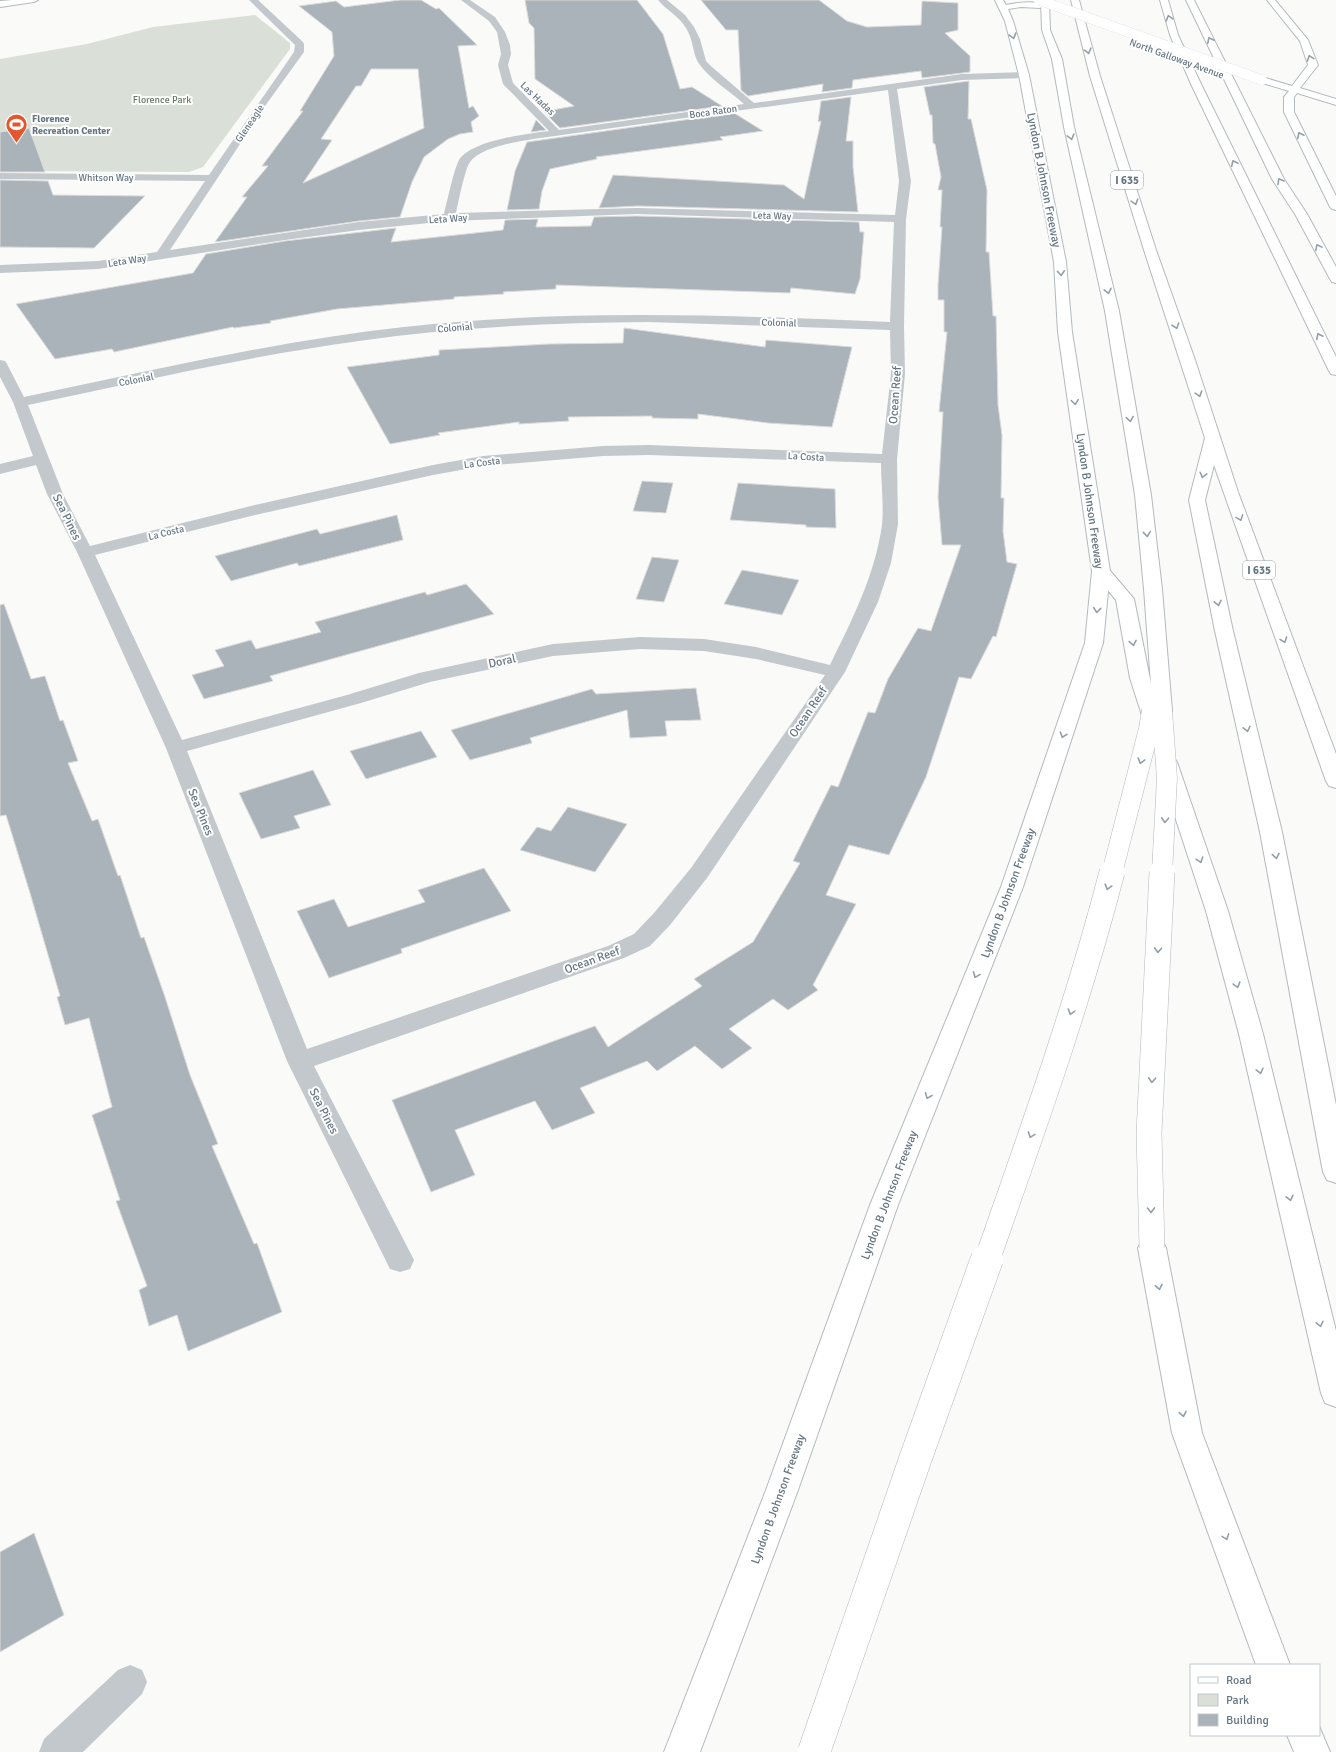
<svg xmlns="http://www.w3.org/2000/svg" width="1336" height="1752" font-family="Signika,sans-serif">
<rect width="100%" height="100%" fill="#fafaf8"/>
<path fill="#dadfd7" d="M255 15 290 43V49L203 167 189 172 0 171V59L87 44 153 27Z"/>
<g fill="#aab3b9" stroke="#dcdcda" fill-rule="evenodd">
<path d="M400 0H421L436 9 439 8 477 45 458 46 469 108 473 106 479 116 471 122 473 132 460 134 448 139 424 157 412 182 400 217 359 221 215 242 247 197H242L268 166H262L303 111H300L334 56 332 32 299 6 336 1 344 7ZM371 69H418L424 128 303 183 332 140 321 139 356 86H361Z"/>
<path d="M525 0H637L663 34 680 89 692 87 722 106 560 128 541 109 542 106 547 111 574 106 535 79 534 28 529 23Z"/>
<path d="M701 0H819L847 21 867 27 921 25 922 1 958 3V30L945 33 970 56V72L922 78 921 71 853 80 852 88 822 92 823 84 748 96 741 90 738 30H726Z"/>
<path d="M969 81 968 119H971L987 190 986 252H989L993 316H996L998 405 1002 435 1001 498H1004L1003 531 1007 562 1017 564 996 637 993 636 971 679 959 677 926 777 889 855 849 845 826 895 856 904 813 985 818 990 788 1010 773 999 729 1029 752 1048 722 1069 695 1046 657 1071 647 1061 580 1088 595 1113 552 1130 535 1101 455 1130 475 1175 431 1192 392 1100 595 1026 608 1047 702 986 694 979 753 942 800 863 793 861 831 785 838 787 868 712 875 713 888 679 918 628 931 631 961 545H942L938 497 943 412H939L947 332H944V300H938V285L942 227H940L942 190H938L941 177 935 144 933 143 932 115H930L924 87Z"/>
<path d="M851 97 846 141H853V167L858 212 637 206 599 208 613 175 784 185 804 199 821 121 818 122 821 101Z"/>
<path d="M734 113 763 131 720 137 723 140 596 157 597 159 550 169 542 191 539 209 507 210 515 171 527 142Z"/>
<path d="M536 120 546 130 531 132Z"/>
<path d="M29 128 45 172H0V132Z"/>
<path d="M0 180 48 181 53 195 145 196 94 248 0 247Z"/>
<path d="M637 216 859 222 860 232H864L860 279 855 294 791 288 790 293 556 285V289L503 292 504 294 454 297V299L337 309 270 321 271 323 234 328 233 327 114 352 112 349 55 359 16 304 193 273 206 254 285 241 396 228 391 242 503 230 505 220 538 219 536 227 591 226 594 217Z"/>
<path d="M624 328 765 347 766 340 852 347 832 427 768 423 698 414V419L652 418V416L568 417 569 421 519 424V422L438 433 440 435 390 444 347 367 439 355V350L549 344 623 343Z"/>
<path d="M642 481 673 483 666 513 633 511Z"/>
<path d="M738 483 835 489 836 528 806 527V525L730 520Z"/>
<path d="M397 515 403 540 299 566 297 563 231 581 215 556 317 529 320 534Z"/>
<path d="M652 557 679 560 664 602 636 599Z"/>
<path d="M742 570 799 580 782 615 724 604Z"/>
<path d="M466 584 494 614 270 676 273 681 204 699 192 675 224 666 215 650 251 640 256 649 321 632 315 622 425 592 427 595Z"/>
<path d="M4 604 31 679 45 676 60 721 63 720 78 761 68 763 92 821 98 819 118 876 120 875 141 938 144 937 165 997 190 1075 218 1144 212 1146 254 1244 257 1243 282 1312 188 1351 177 1315 149 1326 139 1290 147 1286 116 1201 120 1200 92 1115 112 1107 89 1018 65 1025 57 997 60 996 30 893 6 815 0 816V605Z"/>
<path d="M696 688 701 720 665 721 667 736 630 738 627 710 530 738 532 743 470 760 451 730 592 689 596 694Z"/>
<path d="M421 731 437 757 366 779 350 751Z"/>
<path d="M313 770 331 805 294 816 300 828 261 839 239 793Z"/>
<path d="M568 807 627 824 595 872 520 850 537 827 551 831Z"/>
<path d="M484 868 511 911 401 949 402 953 329 978 297 911 334 899 348 927 425 902 418 890Z"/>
<path d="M34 1533 64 1615 0 1652V1552Z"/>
</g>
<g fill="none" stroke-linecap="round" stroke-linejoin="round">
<defs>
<g id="secondary">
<path d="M13 0H38L34 2 0 7V1Z"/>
<path d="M995 0H1003L1006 5C1016 3 1035 0 1044 5L1040 8 1021 7 1008 9 1013 21 1029 75 1066 262 1072 332 1110 571 1103 643 1023 887 898 1205 798 1490 700 1752H664L766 1490 870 1205 1001 887 1085 643 1092 571 1058 332 1054 262 1019 75 1005 21Z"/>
<path d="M1267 0H1275L1308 40 1318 65 1300 88 1336 99V105L1297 93 1294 97V112L1336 196V210L1332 209 1330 207 1284 112V97L1289 91 1259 82 1257 80 1262 77 1292 86 1308 65 1300 41Z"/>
</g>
<g id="motorway">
<path d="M1041 0H1049L1050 30 1062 59 1074 127 1119 311 1151 495 1162 589 1172 711 1169 715 1162 717 1167 731 1164 735 1157 737 1150 735 1147 731 1130 678 1116 600 1092 571 1095 567 1101 566 1107 567 1134 599 1151 684 1144 589 1135 495 1105 311 1064 127 1052 59 1042 30Z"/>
<path d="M1071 0H1079L1100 76 1156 250 1194 357 1238 492 1336 754V788L1329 786 1326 781 1214 465 1205 500 1233 631 1282 832 1336 1105V1183L1327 1180 1323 1172 1260 832 1215 631 1189 500 1205 438 1144 250 1090 76Z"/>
<path d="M1160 0H1168L1178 35 1201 84 1336 357V375L1331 374 1329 371 1191 84 1170 35Z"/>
<path d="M1186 0H1194L1284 179 1307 214 1336 267V283L1332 282 1330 279 1295 214 1272 179Z"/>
<path d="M1167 756 1174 758 1177 762 1228 911 1263 1034 1336 1331V1407L1325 1403 1321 1393 1239 1034 1206 911 1157 762 1160 758Z"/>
<path d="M1152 1236 1162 1240 1166 1248 1202 1433 1290 1665H1256L1172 1433 1138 1248 1142 1240Z"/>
<path d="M1319 1726 1330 1752H1294L1287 1735H1319Z"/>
</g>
</defs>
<use href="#secondary" stroke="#b3babf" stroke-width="2"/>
<use href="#motorway" stroke="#b4b9bd" stroke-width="2"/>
<g fill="#c3c8cc" fill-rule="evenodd">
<path d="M249 0H258L303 42 304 44V52L265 106 170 250 359 222 444 214C447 202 454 169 459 160 472 140 527 134 549 131L503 84 498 65 501 54 497 32 489 21 461 0H470L495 17 505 32 510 45 511 54 508 65 513 83 559 130 744 104C730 91 712 81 700 65 692 55 694 40 686 28 679 16 666 10 658 0H667L685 15 694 27 700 39 706 61 712 67 754 103 962 74 1024 72 1029 75 1024 78 962 80 897 89 911 181 906 219 904 326 905 374 897 459 898 524 891 563 878 602 845 672 707 878 670 925 650 946 624 958 314 1066 414 1260 410 1269 400 1272 390 1269 287 1061 166 748 77 552 47 494 36 465 0 474V464L33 456 13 402 0 377V360L5 361 7 364 24 397C150 371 276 341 404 327 566 309 728 315 890 322L894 222 637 214 449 221 359 230 285 240 98 269 0 273V265L98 261 157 252 205 181 0 179V173L209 175 294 52 295 45ZM888 90 899 181 895 215 637 208 456 213C458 204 465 168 470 162 481 147 516 142 533 139ZM647 322 890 330 891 374 882 454 649 445 603 446 483 456 433 465 251 506 90 546 63 494 28 405C138 382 248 356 359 341 454 327 551 323 647 322ZM649 455 881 463C881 483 884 505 882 525 875 575 852 620 830 665L756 647 704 639 640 637 553 644 419 673 347 695 182 740 95 555 251 516 433 475 483 466 603 456ZM640 649 704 651 756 659 825 675 691 868 654 913 634 934 608 946 307 1049 187 751 361 703 430 682 553 656Z"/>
<path d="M130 1665 142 1670 147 1682 142 1694 83 1752H39L44 1739 118 1670Z"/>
</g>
<use href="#secondary" fill="#fff" fill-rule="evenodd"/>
<use href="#motorway" fill="#fff" fill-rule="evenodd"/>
<defs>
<path id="secondary-bridge" d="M1039 0 1262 80"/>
<g id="motorway-bridge-far2">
<path d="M1162 711 1167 778 1162 873"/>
<path d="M1112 873 1149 729 1152 710"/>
</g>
<g id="motorway-bridge-far1">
<path d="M1152 1248 1149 1133 1162 872"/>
<path d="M987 1260C1032 1132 1078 1004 1112 872"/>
</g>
<path id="motorway-bridge" d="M814 1752 916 1457 987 1259"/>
</defs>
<use href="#secondary-bridge" stroke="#b3babf" stroke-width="10" stroke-linecap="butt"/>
<use href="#motorway-bridge-far2" stroke="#b4b9bd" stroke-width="21" stroke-linecap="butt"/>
<use href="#motorway-bridge-far1" stroke="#b4b9bd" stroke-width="26" stroke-linecap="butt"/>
<use href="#motorway-bridge" stroke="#b4b9bd" stroke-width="33" stroke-linecap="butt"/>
<use href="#secondary-bridge" stroke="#fff" stroke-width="10"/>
<use href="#motorway-bridge-far2" stroke="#fff" stroke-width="20"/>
<use href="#motorway-bridge-far1" stroke="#fff" stroke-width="25"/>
<use href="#motorway-bridge" stroke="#fff" stroke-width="32"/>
</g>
<defs><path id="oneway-chevron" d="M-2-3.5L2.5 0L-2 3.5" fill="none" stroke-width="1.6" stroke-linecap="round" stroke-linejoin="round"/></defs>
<g stroke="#939fa8">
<use href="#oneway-chevron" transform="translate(1169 18) rotate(-106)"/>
<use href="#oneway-chevron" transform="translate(1013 36) rotate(74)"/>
<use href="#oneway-chevron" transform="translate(1210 40) rotate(-116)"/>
<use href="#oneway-chevron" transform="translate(1088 51) rotate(75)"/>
<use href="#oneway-chevron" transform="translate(1310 58) rotate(-110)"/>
<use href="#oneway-chevron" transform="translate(1300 135) rotate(-116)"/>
<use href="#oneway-chevron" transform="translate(1071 137) rotate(75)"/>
<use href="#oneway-chevron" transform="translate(1234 163) rotate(-115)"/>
<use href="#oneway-chevron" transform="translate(1280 181) rotate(-121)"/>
<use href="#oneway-chevron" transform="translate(1135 202) rotate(73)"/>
<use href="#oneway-chevron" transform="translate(1318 247) rotate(-118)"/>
<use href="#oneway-chevron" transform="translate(1061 273) rotate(86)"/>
<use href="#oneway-chevron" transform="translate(1108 291) rotate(78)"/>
<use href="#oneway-chevron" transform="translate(1176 326) rotate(71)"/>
<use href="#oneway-chevron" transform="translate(1319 336) rotate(-117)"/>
<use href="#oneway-chevron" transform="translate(1199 394) rotate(72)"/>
<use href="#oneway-chevron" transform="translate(1075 402) rotate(82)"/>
<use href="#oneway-chevron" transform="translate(1130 419) rotate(81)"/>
<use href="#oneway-chevron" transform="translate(1203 475) rotate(104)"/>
<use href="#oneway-chevron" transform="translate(1240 518) rotate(70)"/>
<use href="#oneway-chevron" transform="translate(1147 534) rotate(84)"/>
<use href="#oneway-chevron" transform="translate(1218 603) rotate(78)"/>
<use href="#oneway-chevron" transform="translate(1097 610) rotate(96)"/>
<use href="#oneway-chevron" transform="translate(1284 640) rotate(70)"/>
<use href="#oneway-chevron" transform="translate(1133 643) rotate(80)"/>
<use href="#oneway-chevron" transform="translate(1247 729) rotate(77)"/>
<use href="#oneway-chevron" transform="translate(1063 735) rotate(109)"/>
<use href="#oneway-chevron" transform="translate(1141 761) rotate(105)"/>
<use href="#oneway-chevron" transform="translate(1165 820) rotate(93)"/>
<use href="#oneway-chevron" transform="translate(1276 856) rotate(79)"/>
<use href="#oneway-chevron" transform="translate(1200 860) rotate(72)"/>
<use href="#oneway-chevron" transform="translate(1108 887) rotate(105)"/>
<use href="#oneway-chevron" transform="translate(1158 950) rotate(93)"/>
<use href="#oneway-chevron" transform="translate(976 975) rotate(112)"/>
<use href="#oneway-chevron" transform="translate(1237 985) rotate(74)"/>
<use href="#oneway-chevron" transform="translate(1071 1012) rotate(107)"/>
<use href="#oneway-chevron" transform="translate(1260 1071) rotate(77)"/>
<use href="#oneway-chevron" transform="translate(1152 1080) rotate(93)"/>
<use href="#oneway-chevron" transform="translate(928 1096) rotate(112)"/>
<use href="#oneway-chevron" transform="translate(1031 1135) rotate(110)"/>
<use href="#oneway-chevron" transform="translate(1290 1198) rotate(77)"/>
<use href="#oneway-chevron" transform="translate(1151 1210) rotate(89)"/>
<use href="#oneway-chevron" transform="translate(1159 1287) rotate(79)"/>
<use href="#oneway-chevron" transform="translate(1320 1324) rotate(77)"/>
<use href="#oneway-chevron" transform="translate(1183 1414) rotate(79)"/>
<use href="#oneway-chevron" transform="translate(1226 1537) rotate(70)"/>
</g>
<defs>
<symbol id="stadium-pin" viewBox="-11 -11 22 30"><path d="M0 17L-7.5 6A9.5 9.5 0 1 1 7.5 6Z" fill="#e4572e" stroke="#fff"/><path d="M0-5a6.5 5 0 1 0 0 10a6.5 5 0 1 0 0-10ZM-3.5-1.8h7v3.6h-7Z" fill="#fff"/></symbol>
</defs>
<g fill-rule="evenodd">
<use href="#stadium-pin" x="4" y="112" width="25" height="34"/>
</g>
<g text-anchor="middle" stroke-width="4" stroke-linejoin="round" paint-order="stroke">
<g font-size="10" fill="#657683" stroke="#fff">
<text transform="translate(1177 58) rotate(20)" y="4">North Galloway Avenue</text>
<text transform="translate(538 98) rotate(44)" y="4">Las Hadas</text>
<text transform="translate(713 111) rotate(-8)" y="4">Boca Raton</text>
<text transform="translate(249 123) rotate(-56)" y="4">Gleneagle</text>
<text x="106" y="181">Whitson Way</text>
<text transform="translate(772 215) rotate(2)" y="4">Leta Way</text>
<text transform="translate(448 218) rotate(-4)" y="4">Leta Way</text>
<text transform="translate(127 260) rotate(-9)" y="4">Leta Way</text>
<text transform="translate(779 322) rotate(2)" y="4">Colonial</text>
<text transform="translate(455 327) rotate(-5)" y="4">Colonial</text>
<text transform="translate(136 379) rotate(-11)" y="4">Colonial</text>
<text transform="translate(806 456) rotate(3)" y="4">La Costa</text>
<text transform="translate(482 462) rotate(-7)" y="4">La Costa</text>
<text transform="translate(166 532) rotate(-14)" y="4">La Costa</text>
</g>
<g font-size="10" fill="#687a64" stroke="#fff">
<text x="162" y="103">Florence Park</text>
</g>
<g font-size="10" font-weight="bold" fill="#657683" stroke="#fff" text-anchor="start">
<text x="32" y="122">Florence<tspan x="32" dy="12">Recreation Center</tspan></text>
</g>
<g fill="#fff" stroke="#939fa8" stroke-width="1">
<rect x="1111" y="171" width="32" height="18" rx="3"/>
<rect x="1243" y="561" width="32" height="18" rx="3"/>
</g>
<g font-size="11" font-weight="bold" fill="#657683">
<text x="1127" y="184">I 635</text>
<text x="1259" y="574">I 635</text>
</g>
<g font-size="12" fill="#657683" stroke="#fff">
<text transform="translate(1044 180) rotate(79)" y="4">Lyndon B Johnson Freeway</text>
<text transform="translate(895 395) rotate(-86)" y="4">Ocean Reef</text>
<text transform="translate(1090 501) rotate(82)" y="4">Lyndon B Johnson Freeway</text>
<text transform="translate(67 517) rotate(64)" y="4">Sea Pines</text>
<text transform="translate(502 661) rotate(-12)" y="4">Doral</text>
<text transform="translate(808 712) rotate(-56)" y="4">Ocean Reef</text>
<text transform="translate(201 812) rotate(68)" y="4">Sea Pines</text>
<text transform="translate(1008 893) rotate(-70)" y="4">Lyndon B Johnson Freeway</text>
<text transform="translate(592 960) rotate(-20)" y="4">Ocean Reef</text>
<text transform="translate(324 1111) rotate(63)" y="4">Sea Pines</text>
<text transform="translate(889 1195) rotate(-69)" y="4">Lyndon B Johnson Freeway</text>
<text transform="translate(778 1499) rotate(-70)" y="4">Lyndon B Johnson Freeway</text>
</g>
</g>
<rect x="1190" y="1664" width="130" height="72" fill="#ffffff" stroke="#c1c8cd"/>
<rect x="1198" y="1677" width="20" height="6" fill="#ffffff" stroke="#c1c8cd"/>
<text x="1226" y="1684" font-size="12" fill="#657683">Road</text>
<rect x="1198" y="1694" width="20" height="12" fill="#dadfd7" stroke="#c1c8cd"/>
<text x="1226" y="1704" font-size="12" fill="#657683">Park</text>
<rect x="1198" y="1714" width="20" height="12" fill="#aab3b9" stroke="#c1c8cd"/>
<text x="1226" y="1724" font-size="12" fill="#657683">Building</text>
</svg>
